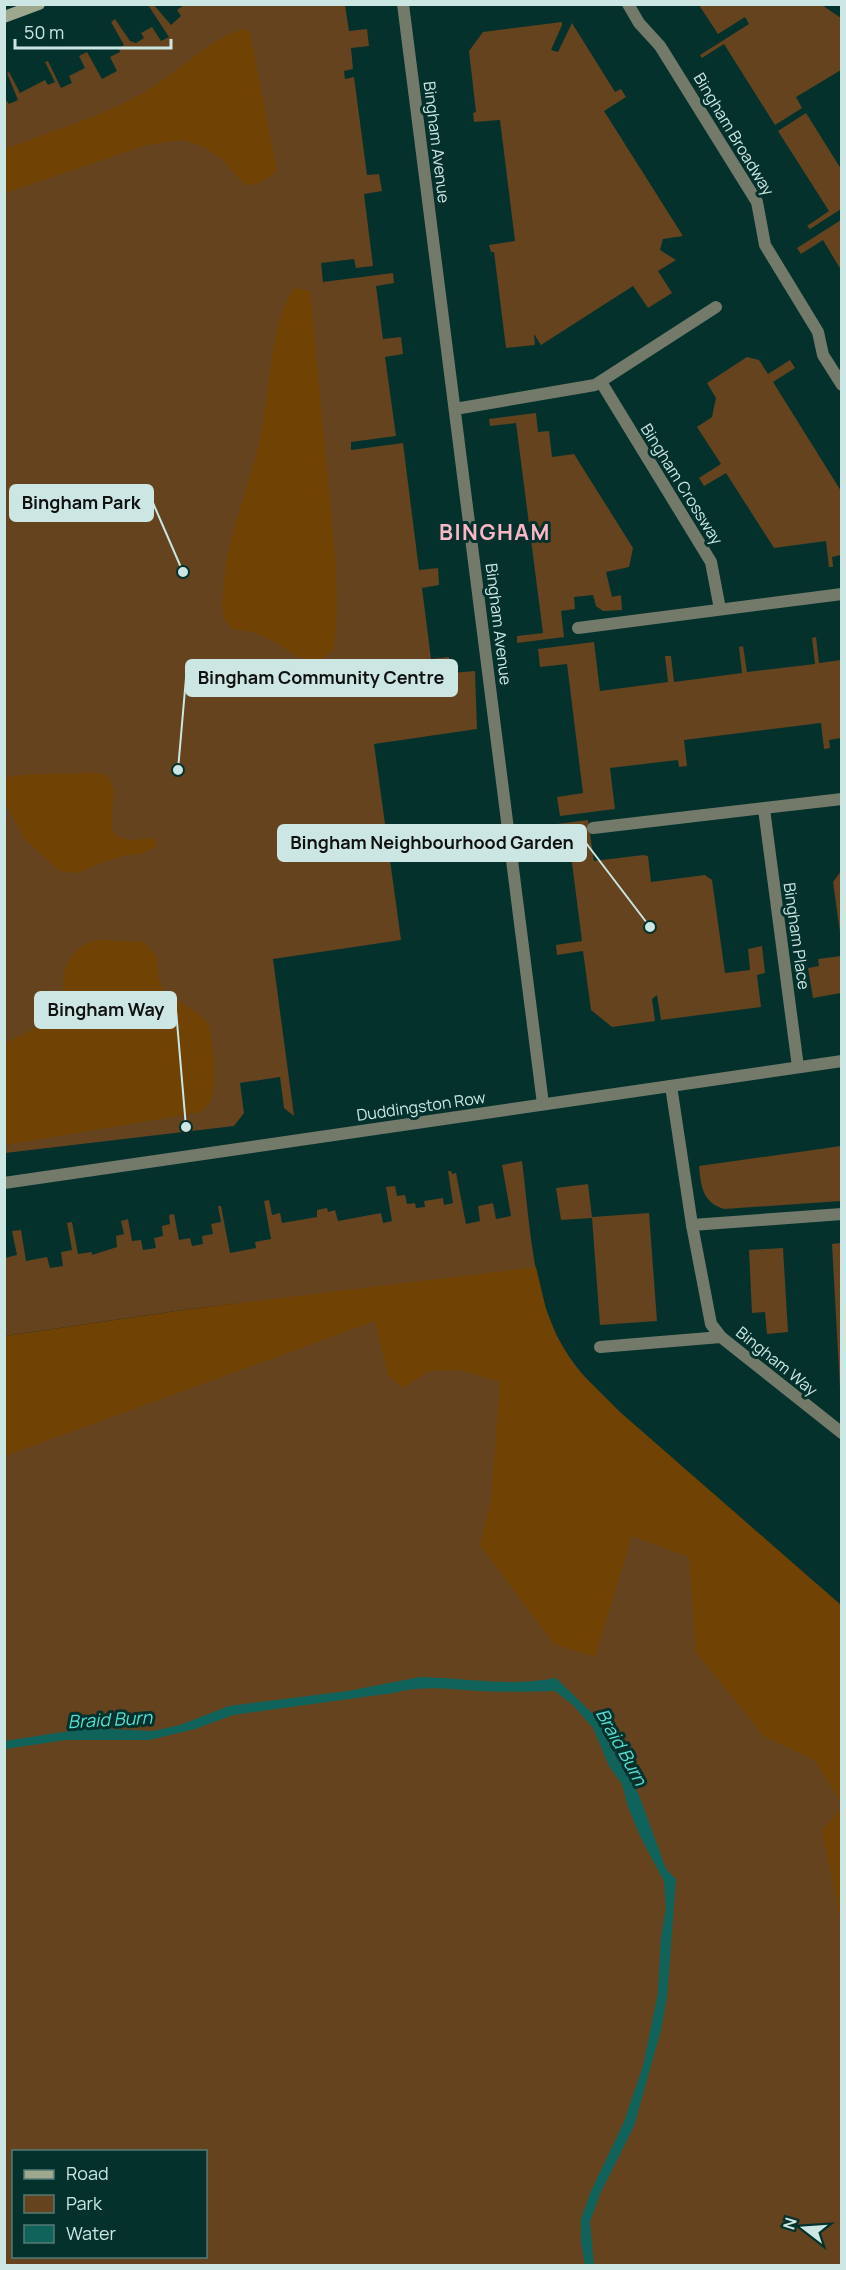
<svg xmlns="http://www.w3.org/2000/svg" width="846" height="2270" font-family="Manrope,sans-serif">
<rect width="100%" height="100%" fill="#05312d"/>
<g fill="#64431e" fill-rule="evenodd">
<path d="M148 5H154L171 25 181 16 177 10 184 5H345L349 31 367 29 369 46 351 48 353 69 344 71 345 79 354 77 367 175 379 174 382 191 364 194 373 266 356 268 354 259 321 263 323 282 393 273 394 283 376 286 383 339 401 337 403 354 385 357 396 436 351 442V450L403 443 419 570 438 568 439 585 422 588 431 659 449 657 451 673 475 671 477 729 374 744 401 940 273 959 294 1116 284 1108 280 1077 240 1083 244 1113 234 1126 5 1153 4 103 7 101 9 104 18 100 7 73 9 72 20 93 45 80 48 85 55 82 45 62 48 61 61 88 72 83 69 76 85 68 79 56 87 52 102 79 117 71 110 57 120 52 119 48 124 45 111 22 115 19 130 41 136 43 144 38 141 33 152 27 161 41 169 37Z"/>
<path d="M699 5H822L841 18V70L796 97 802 108 775 125 724 44 702 58 700 55 749 24 745 17 718 34Z"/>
<path d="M562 22V25L551 50 558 52 572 23 615 92 621 89 626 97 604 111 683 236 663 239 660 250 676 260 658 271 672 293 648 308 633 286 541 345 534 334 535 345 506 348 494 252H491L489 245 515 241 500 120 474 122 473 113 476 112 469 51 483 32Z"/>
<path d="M806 113 841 169V209L810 229 807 226 829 211 778 131Z"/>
<path d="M841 220V270L823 240 801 254 797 248Z"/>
<path d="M747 357 759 360 768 374 790 360 795 368 773 382 841 491V555L832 557 833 567H829L826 541 774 548 726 473 704 486 699 478 721 464 697 427 712 417 716 398 707 383Z"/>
<path d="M536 413 538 432 549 431 552 457 574 454 633 548 629 567 606 572 612 597 621 595 622 610 603 611 596 606 593 595 574 597 575 609 561 611 564 637 517 643V636L543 633 516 423 490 426 489 419Z"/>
<path d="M816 637 819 663 841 660V738L829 740 830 748 824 749 821 723 684 740 687 766 679 767 678 760 610 768 615 809 560 816 557 797 583 793 567 664 540 667 538 649 594 642 600 691 668 682 665 656H671L674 682 742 673 739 647 743 646 747 672 815 664 812 638Z"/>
<path d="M588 820 594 861 643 855 648 856 651 882 705 875 712 880 725 973 750 970 748 949 762 946 765 973 757 975 761 1007 661 1020 657 995 652 999 655 1021 612 1027 591 1010 583 951 557 955 556 945 582 941 568 832 542 835 541 826Z"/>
<path d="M841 871V940L833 882Z"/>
<path d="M841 956V993L813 998 808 968 819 966 818 959Z"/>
<path d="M841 1146V1201L724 1209C702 1202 701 1186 699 1166Z"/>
<path d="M522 1161C529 1215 532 1290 558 1338 583 1386 630 1421 670 1457 727 1509 784 1560 841 1612V2265H5L4 1340 306 1296 190 1309 5 1336V1258L17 1255 12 1231 21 1230 26 1261 47 1257 50 1268 63 1266 61 1252 72 1250 67 1223 72 1222 78 1254 92 1252V1255L117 1247 116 1236 124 1234 121 1221 128 1219 132 1241 141 1240 143 1250 156 1248 154 1238 163 1236 162 1226 170 1224 169 1215 174 1214 179 1240 190 1238 192 1246 203 1244 202 1236 213 1234 211 1224 221 1222 218 1206H221L230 1253 256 1248 255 1242 271 1239 264 1201 269 1200 272 1215 280 1213 282 1223 317 1217V1210L327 1208 328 1212 335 1210 338 1221 381 1213 383 1223 392 1221 386 1187 395 1186 397 1196 405 1195 407 1204 415 1203 416 1208 425 1207 424 1201 443 1198 444 1205 453 1203 448 1171H451L452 1174 456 1173 466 1224 480 1221 478 1206 493 1203 496 1219 511 1216 502 1165ZM14 2152H206V2256H14Z"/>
<path d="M588 1184 592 1217 649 1213 657 1321 600 1325 592 1218 561 1220 556 1188Z"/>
<path d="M841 1243 842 1387 840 1388 832 1244Z"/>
<path d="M783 1248 788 1332 767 1334 765 1312 752 1313 749 1250Z"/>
</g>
<g fill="#704203">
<path d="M243 29 250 33 277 171C267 179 259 186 245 185L221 158 202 146 183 140 147 145 5 193V149C51 131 103 117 146 91 179 72 206 41 243 29Z"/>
<path d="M294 288 310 291 336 566 337 612 334 649 321 660 300 658 273 641 252 632 232 629C230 626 226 622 224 618 220 606 224 585 225 572 231 526 250 484 260 439 271 391 268 329 294 288Z"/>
<path d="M90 772 107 775 114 789 111 827 116 836 128 840 154 838 157 846 141 854 126 855 100 863 78 873 60 871 25 840 5 802V778C29 771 63 776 90 772Z"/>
<path d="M95 940 144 942 157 957 158 977 163 990 198 1013 209 1025 214 1060V1085L211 1101 201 1112 5 1145V1043C24 1033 51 1025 61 1004 64 999 63 991 63 986 64 962 73 948 95 940Z"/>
<path d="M536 1267 546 1309 557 1337 574 1366 620 1412 841 1605V1802L815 1761 764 1736 696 1652 689 1557 632 1536 595 1657 554 1644 480 1545 491 1500 500 1382 460 1370 430 1371 402 1388 388 1375 375 1321 5 1456V1336L190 1309Z"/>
<path d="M841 1809V1916L839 1914 822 1830Z"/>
</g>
<path fill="#10635b" d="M420 1677C466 1678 511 1687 556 1678L593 1714 610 1738 617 1757 639 1795 666 1869 676 1879 667 1997 661 2030 634 2126 600 2194 590 2222 594 2265H585L581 2242V2219L591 2191 624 2122 643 2066 658 1993 661 1937 666 1908 664 1881 640 1836 628 1807 622 1784 609 1766 593 1728 573 1705 555 1691C530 1692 505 1692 480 1691 450 1689 423 1685 393 1693L233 1715 195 1729 149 1740H66L5 1749V1741L89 1728 153 1731 180 1725 229 1706 348 1691Z"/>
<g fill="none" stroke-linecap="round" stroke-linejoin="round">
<g stroke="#737a6a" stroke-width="12">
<path d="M403 4 543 1104"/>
<path d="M628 4 639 23 660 46 757 202 765 245 818 332 823 355 842 385"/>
<path d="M601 382 711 562 720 609"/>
<path d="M455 409 595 385 716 307"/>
<path d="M578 628 842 594"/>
<path d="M764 809 798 1067"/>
<path d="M593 828 842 799"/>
<path d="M671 1086 692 1225 711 1324 721 1337 842 1433"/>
<path d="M4 1183 842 1061"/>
<path d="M692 1225 842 1214"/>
<path d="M600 1347 721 1337"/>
</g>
<path stroke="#9da88e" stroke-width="12" d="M4 17 39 4"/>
</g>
<g text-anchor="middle" stroke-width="6" stroke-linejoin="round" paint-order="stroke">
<g font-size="16" fill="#cce7e3" stroke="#05312d">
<text transform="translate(734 134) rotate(59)" y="6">Bingham Broadway</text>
<text transform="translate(437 142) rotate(83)" y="6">Bingham Avenue</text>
<text transform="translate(682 484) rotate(58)" y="6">Bingham Crossway</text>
<text transform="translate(499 624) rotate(83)" y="6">Bingham Avenue</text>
<text transform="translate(797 936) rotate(82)" y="6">Bingham Place</text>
<text transform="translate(421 1106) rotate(-8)" y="6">Duddingston Row</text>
<text transform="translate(777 1361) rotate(39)" y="6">Bingham Way</text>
</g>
<g font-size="18" font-style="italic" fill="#52e1d3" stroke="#05312d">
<text transform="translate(110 1720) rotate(-3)" y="6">Braid Burn</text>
<text transform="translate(621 1747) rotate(61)" y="6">Braid Burn</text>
</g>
<g font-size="22" font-weight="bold" letter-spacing="1.5" fill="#fbb7c5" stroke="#05312d">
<text x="495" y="540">BINGHAM</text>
</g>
</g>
<path fill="none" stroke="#cce7e3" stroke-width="2" d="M183 572L153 503M178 770L186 678M650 927L586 843M186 1127L176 1010"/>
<g fill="#cce7e3" stroke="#05312d" stroke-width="2">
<circle cx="183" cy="572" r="6"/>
<circle cx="178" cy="770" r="6"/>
<circle cx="650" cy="927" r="6"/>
<circle cx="186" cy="1127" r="6"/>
</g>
<g fill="#cce7e3" stroke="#cce7e3" stroke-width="2">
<rect x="10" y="485" width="143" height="36" rx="6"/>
<rect x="186" y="660" width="271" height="36" rx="6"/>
<rect x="278" y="825" width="308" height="36" rx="6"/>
<rect x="35" y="992" width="141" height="36" rx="6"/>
</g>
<g font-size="18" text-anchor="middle" font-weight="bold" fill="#111">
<text x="81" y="509">Bingham Park</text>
<text x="321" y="684">Bingham Community Centre</text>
<text x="432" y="849">Bingham Neighbourhood Garden</text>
<text x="106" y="1016">Bingham Way</text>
</g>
<rect width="846" height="2270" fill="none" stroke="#cce7e3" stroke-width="12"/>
<rect x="12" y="2150" width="195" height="108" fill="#05312d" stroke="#557a76" stroke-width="1.5"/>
<rect x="24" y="2170" width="30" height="9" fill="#9da88e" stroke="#557a76" stroke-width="1.5"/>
<text x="66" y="2180" font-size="18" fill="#cce7e3">Road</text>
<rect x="24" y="2195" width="30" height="18" fill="#64431e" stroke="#557a76" stroke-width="1.5"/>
<text x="66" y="2210" font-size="18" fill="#cce7e3">Park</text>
<rect x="24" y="2225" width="30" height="18" fill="#10635b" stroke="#557a76" stroke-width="1.5"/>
<text x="66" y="2240" font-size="18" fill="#cce7e3">Water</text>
<g transform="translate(804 2228) rotate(287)" stroke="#05312d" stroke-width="4.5" paint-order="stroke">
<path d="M0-4.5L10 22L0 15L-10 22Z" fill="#cce7e3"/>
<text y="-9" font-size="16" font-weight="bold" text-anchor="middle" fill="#cce7e3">N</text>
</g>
<path d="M15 39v9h156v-9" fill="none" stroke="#cce7e3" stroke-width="3"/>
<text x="24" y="39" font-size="18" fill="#cce7e3" stroke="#05312d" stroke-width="4.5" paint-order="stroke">50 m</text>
</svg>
